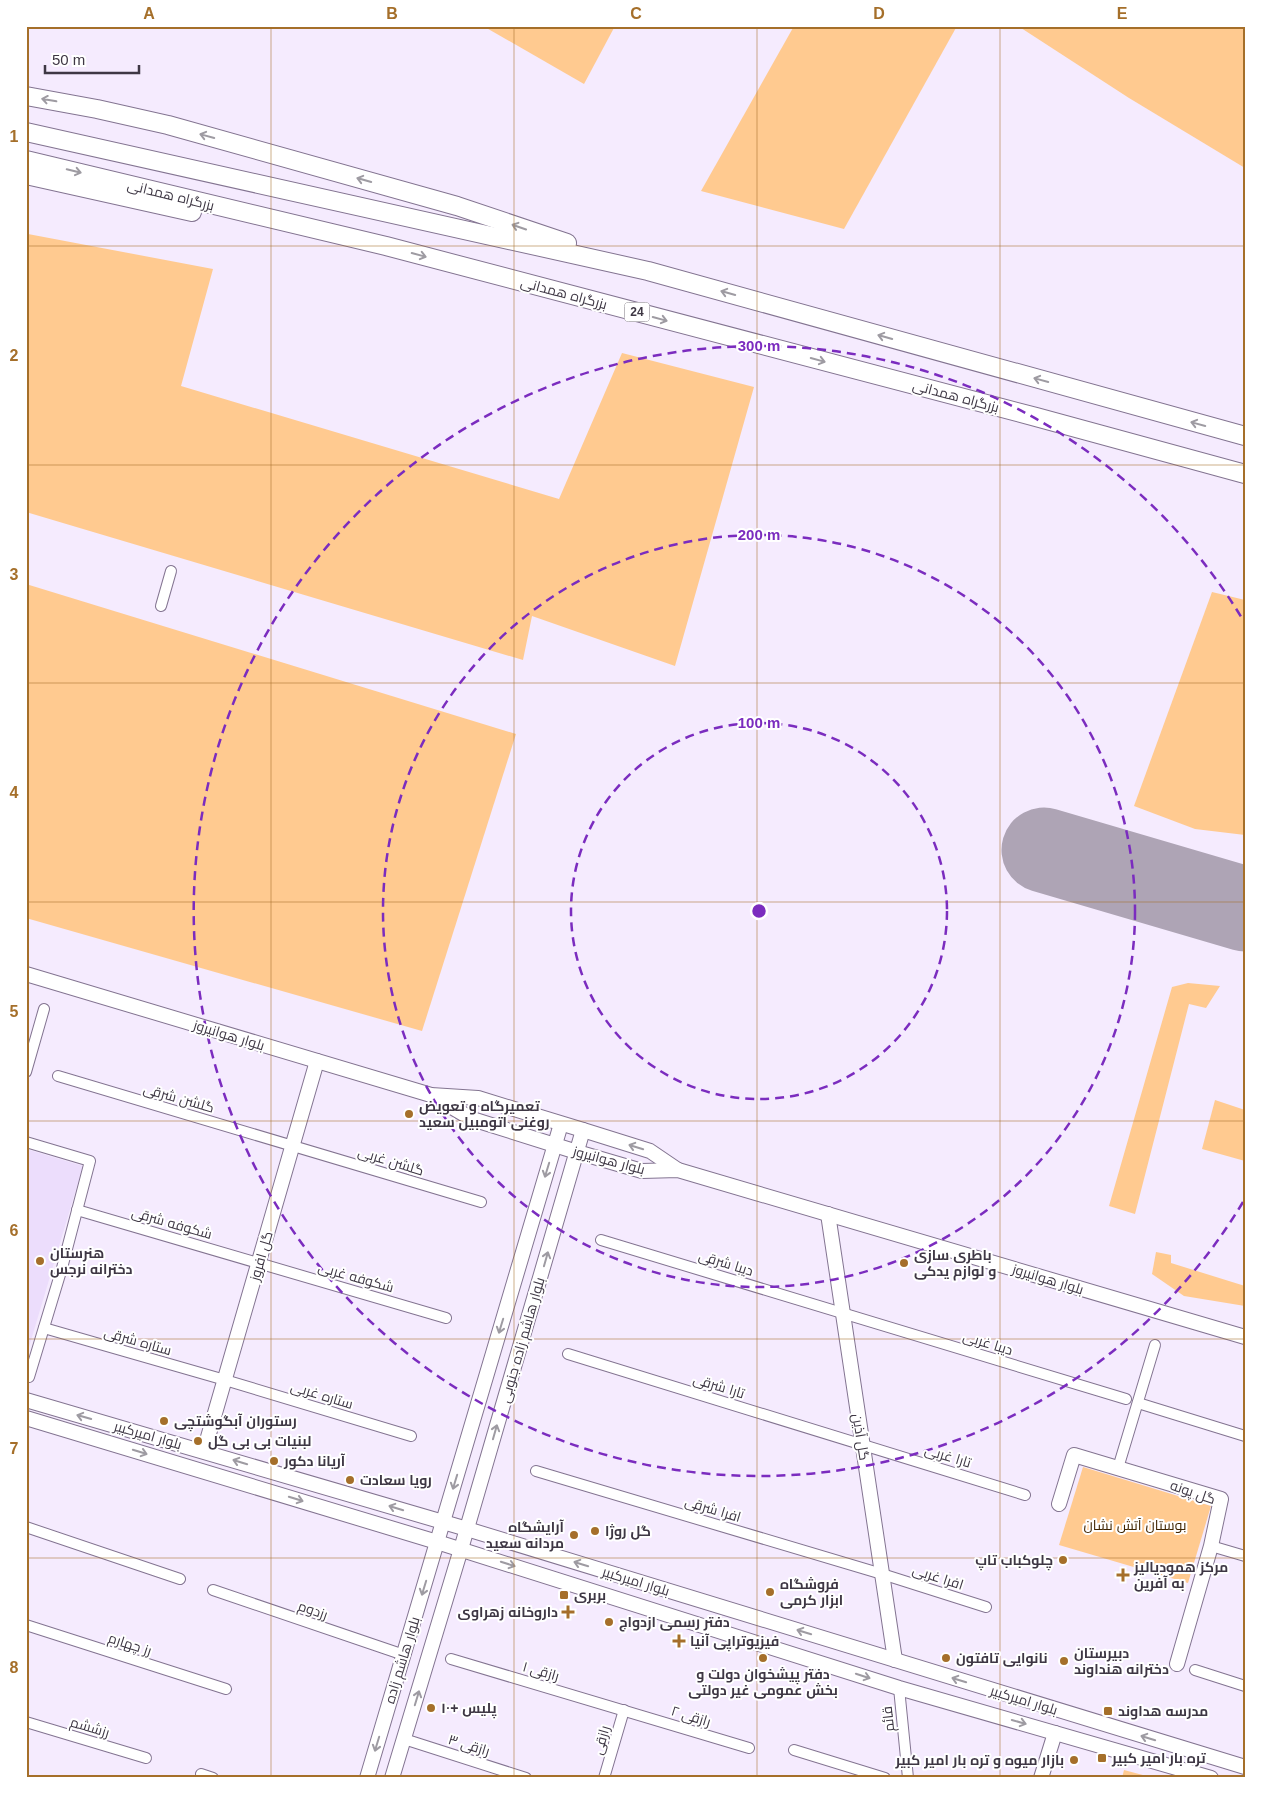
<svg xmlns="http://www.w3.org/2000/svg" width="1271" height="1804" font-family="Helvetica,Cairo,sans-serif">
<rect width="100%" height="100%" fill="#f5ebfe"/>
<path fill="#ecddfc" d="M26 1149 83 1166 26 1357Z"/>
<g fill="#ffca90">
<path d="M483 26H615L584 84Z"/>
<path d="M794 26H957L844 229 701 191Z"/>
<path d="M1018 26H1245V168L1129 98Z"/>
<path d="M28 234 213 269 181 386 559 499 622 353 754 387 675 666 532 616 523 660 26 512V239Z"/>
<path d="M26 584 516 734 422 1031 26 918Z"/>
<path d="M1212 592 1245 600V835L1195 829 1134 806Z"/>
<path d="M1188 983 1220 986 1206 1008 1189 1004 1135 1214 1109 1206 1172 987Z"/>
<path d="M1215 1100 1245 1110V1161L1202 1149Z"/>
<path d="M1156 1252 1171 1255V1263L1245 1286V1306L1184 1296 1152 1274Z"/>
<path d="M1083 1467 1211 1506 1188 1583 1059 1545Z"/>
<path d="M1124 1770 1154 1778H1122Z"/>
</g>
<g fill="none" stroke-linecap="round" stroke-linejoin="round">
<path stroke="#aea4b5" stroke-width="85" d="M1044 850 1245 909"/>
<defs>
<g id="street">
<path d="M161 606 171 571"/>
<path d="M26 1072 44 1009"/>
<path d="M58 1076 481 1202"/>
<path d="M26 1142 90 1161 62 1268 29 1377"/>
<path d="M77 1210 446 1318"/>
<path d="M601 1240 1126 1399"/>
<path d="M44 1328 225 1380 411 1436"/>
<path d="M568 1354 1025 1495"/>
<path d="M1138 1403 1245 1436"/>
<path d="M1118 1468 1155 1345"/>
<path d="M536 1471 882 1574 986 1607"/>
<path d="M26 1527 180 1579"/>
<path d="M1211 1546 1245 1556"/>
<path d="M213 1590 404 1655"/>
<path d="M26 1625 226 1689"/>
<path d="M451 1659 749 1748"/>
<path d="M1195 1670 1245 1686"/>
<path d="M899 1688 908 1778"/>
<path d="M26 1722 146 1758"/>
<path d="M404 1739 526 1778"/>
<path d="M794 1750 885 1778"/>
<path d="M201 1774 213 1778"/>
<path d="M604 1778 624 1710"/>
</g>
<g id="secondary">
<path d="M26 974 431 1095 478 1098 583 1130 650 1151 678 1170"/>
<path d="M431 1095 472 1119 577 1152 642 1171 678 1170 1245 1337"/>
<path d="M828 1214 895 1660"/>
<path d="M26 1400 467 1529 1245 1767"/>
<path d="M26 1418 437 1542 899 1688 1211 1778"/>
<path d="M204 1451 317 1061"/>
<path d="M1059 1504 1074 1455 1221 1499 1211 1546 1177 1664"/>
<path d="M367 1778 561 1124"/>
<path d="M392 1778 461 1549 583 1130"/>
<path d="M1041 1778 1055 1733"/>
</g>
<g id="highway">
<path d="M26 96 97 109 168 125 457 206 567 243"/>
<path d="M26 132 648 271 1245 436"/>
<path d="M26 160 386 246 1036 417 1245 474"/>
<path d="M26 175 192 212"/>
</g>
</defs>
<use href="#street" stroke="#837491" stroke-width="12"/>
<use href="#secondary" stroke="#837491" stroke-width="16"/>
<use href="#highway" stroke="#837491" stroke-width="20"/>
<use href="#street" stroke="#fff" stroke-width="10"/>
<use href="#secondary" stroke="#fff" stroke-width="14"/>
<use href="#highway" stroke="#fff" stroke-width="18"/>
</g>
<defs><path id="oneway-shaft" d="M-6 0H5M1.5-3L5.5 0L1.5 3" fill="none" stroke-width="1.6" stroke-linecap="round" stroke-linejoin="round" transform="scale(1.25)"/></defs>
<g stroke="#9e9ba2">
<use href="#oneway-shaft" transform="translate(49 100) rotate(-170)"/>
<use href="#oneway-shaft" transform="translate(207 136) rotate(-165)"/>
<use href="#oneway-shaft" transform="translate(74 171) rotate(14)"/>
<use href="#oneway-shaft" transform="translate(364 180) rotate(-164)"/>
<use href="#oneway-shaft" transform="translate(519 227) rotate(-161)"/>
<use href="#oneway-shaft" transform="translate(419 255) rotate(15)"/>
<use href="#oneway-shaft" transform="translate(728 293) rotate(-164)"/>
<use href="#oneway-shaft" transform="translate(660 319) rotate(15)"/>
<use href="#oneway-shaft" transform="translate(885 337) rotate(-164)"/>
<use href="#oneway-shaft" transform="translate(818 360) rotate(15)"/>
<use href="#oneway-shaft" transform="translate(1041 380) rotate(-165)"/>
<use href="#oneway-shaft" transform="translate(1198 424) rotate(-165)"/>
<use href="#oneway-shaft" transform="translate(636 1147) rotate(-163)"/>
<use href="#oneway-shaft" transform="translate(547 1170) rotate(107)"/>
<use href="#oneway-shaft" transform="translate(546 1259) rotate(-74)"/>
<use href="#oneway-shaft" transform="translate(501 1326) rotate(107)"/>
<use href="#oneway-shaft" transform="translate(84 1417) rotate(-164)"/>
<use href="#oneway-shaft" transform="translate(495 1432) rotate(-74)"/>
<use href="#oneway-shaft" transform="translate(140 1452) rotate(17)"/>
<use href="#oneway-shaft" transform="translate(240 1462) rotate(-163)"/>
<use href="#oneway-shaft" transform="translate(455 1482) rotate(107)"/>
<use href="#oneway-shaft" transform="translate(296 1499) rotate(17)"/>
<use href="#oneway-shaft" transform="translate(396 1508) rotate(-163)"/>
<use href="#oneway-shaft" transform="translate(508 1564) rotate(18)"/>
<use href="#oneway-shaft" transform="translate(581 1564) rotate(-163)"/>
<use href="#oneway-shaft" transform="translate(424 1588) rotate(107)"/>
<use href="#oneway-shaft" transform="translate(804 1632) rotate(-163)"/>
<use href="#oneway-shaft" transform="translate(863 1676) rotate(18)"/>
<use href="#oneway-shaft" transform="translate(959 1680) rotate(-163)"/>
<use href="#oneway-shaft" transform="translate(417 1698) rotate(-73)"/>
<use href="#oneway-shaft" transform="translate(1019 1722) rotate(16)"/>
<use href="#oneway-shaft" transform="translate(1148 1738) rotate(-163)"/>
<use href="#oneway-shaft" transform="translate(377 1744) rotate(107)"/>
</g>
<path fill="none" stroke="#a56f2a" stroke-width="1" stroke-opacity="0.55" d="M271 26V1778M514 26V1778M757 26V1778M1000 26V1778M26 246H1245M26 465H1245M26 683H1245M26 902H1245M26 1121H1245M26 1339H1245M26 1558H1245"/>
<g fill="none" stroke="#7b2cbf" stroke-width="2.5" stroke-dasharray="9 6">
<circle cx="759" cy="911" r="188"/>
<circle cx="759" cy="911" r="376"/>
<path d="M1243 1202A565 565 0 1 1 1243 620"/>
</g>
<g fill="#a56f2a" stroke="#fff" stroke-width="2">
<circle cx="409" cy="1114" r="5"/>
<circle cx="40" cy="1261" r="5"/>
<circle cx="904" cy="1263" r="5"/>
<circle cx="164" cy="1421" r="5"/>
<circle cx="198" cy="1441" r="5"/>
<circle cx="274" cy="1461" r="5"/>
<circle cx="350" cy="1480" r="5"/>
<circle cx="595" cy="1531" r="5"/>
<circle cx="574" cy="1535" r="5"/>
<circle cx="1063" cy="1560" r="5"/>
<path d="M1120.5 1567.5h5v5h5v5h-5v5h-5v-5h-5v-5h5z"/>
<circle cx="770" cy="1592" r="5"/>
<rect x="559" y="1590" width="10" height="10" rx="2.5"/>
<path d="M565.5 1604.5h5v5h5v5h-5v5h-5v-5h-5v-5h5z"/>
<circle cx="609" cy="1622" r="5"/>
<path d="M676.5 1633.5h5v5h5v5h-5v5h-5v-5h-5v-5h5z"/>
<circle cx="763" cy="1658" r="5"/>
<circle cx="946" cy="1658" r="5"/>
<circle cx="1064" cy="1661" r="5"/>
<circle cx="431" cy="1708" r="5"/>
<rect x="1103" y="1706" width="10" height="10" rx="2.5"/>
<rect x="1097" y="1753" width="10" height="10" rx="2.5"/>
<circle cx="1074" cy="1760" r="5"/>
</g>
<g text-anchor="middle" stroke-width="4" stroke-linejoin="round" paint-order="stroke">
<rect fill="#fff" stroke="#78737c" stroke-width="1" x="624.5" y="302.5" width="25" height="19" rx="4"/>
<g font-size="12" font-weight="bold" fill="#3e3744">
<text x="637" y="316">24</text>
</g>
<g font-size="14" fill="#3e3744" stroke="#fff">
<text transform="translate(171 195) rotate(14)" y="5">بزرگراه همدانی</text>
<text transform="translate(564 293) rotate(15)" y="5">بزرگراه همدانی</text>
<text transform="translate(956 396) rotate(15)" y="5">بزرگراه همدانی</text>
<text transform="translate(229 1035) rotate(17)" y="5">بلوار هوانیروز</text>
<text transform="translate(179 1098) rotate(16)" y="5">گلشن شرقی</text>
<text transform="translate(609 1160) rotate(15)" y="5">بلوار هوانیروز</text>
<text transform="translate(391 1161) rotate(17)" y="5">گلشن غربی</text>
<text transform="translate(172 1223) rotate(16)" y="5">شکوفه شرقی</text>
<text transform="translate(261 1256) rotate(-74)" y="5">گل افروز</text>
<text transform="translate(726 1263) rotate(17)" y="5">دیبا شرقی</text>
<text transform="translate(356 1277) rotate(16)" y="5">شکوفه غربی</text>
<text transform="translate(1048 1279) rotate(17)" y="5">بلوار هوانیروز</text>
<text transform="translate(522 1340) rotate(-74)" y="5">بلوار هاشم زاده جنوبی</text>
<text transform="translate(138 1341) rotate(16)" y="5">ستاره شرقی</text>
<text transform="translate(988 1343) rotate(17)" y="5">دیبا غربی</text>
<text transform="translate(719 1386) rotate(17)" y="5">تارا شرقی</text>
<text transform="translate(322 1395) rotate(17)" y="5">ستاره غربی</text>
<text transform="translate(148 1435) rotate(16)" y="5">بلوار امیرکبیر</text>
<text transform="translate(861 1437) rotate(81)" y="5">گل آذین</text>
<text transform="translate(948 1456) rotate(17)" y="5">تارا غربی</text>
<text transform="translate(1193 1492) rotate(19)" y="5">گل پونه</text>
<text transform="translate(713 1509) rotate(17)" y="5">افرا شرقی</text>
<text transform="translate(938 1577) rotate(18)" y="5">افرا غربی</text>
<text transform="translate(636 1581) rotate(17)" y="5">بلوار امیرکبیر</text>
<text transform="translate(313 1610) rotate(19)" y="5">رزدوم</text>
<text transform="translate(130 1644) rotate(18)" y="5">رز چهارم</text>
<text transform="translate(402 1660) rotate(-73)" y="5">بلوار هاشم زاده</text>
<text transform="translate(541 1671) rotate(16)" y="5">رازقی ۱</text>
<text transform="translate(1024 1700) rotate(17)" y="5">بلوار امیرکبیر</text>
<text transform="translate(691 1716) rotate(17)" y="5">رازقی ۲</text>
<text transform="translate(888 1719) rotate(-96)" y="5">قائم</text>
<text transform="translate(90 1727) rotate(17)" y="5">رزششم</text>
<text transform="translate(601 1740) rotate(-74)" y="5">رازقی</text>
<text transform="translate(469 1745) rotate(17)" y="5">رازقی ۳</text>
</g>
<g font-size="14" font-weight="bold" fill="#3e3744" stroke="#fff" text-anchor="start">
<text x="419" y="1111">تعمیرگاه و تعویض<tspan x="419" dy="16">روغنی اتومبیل سعید</tspan></text>
<text x="50" y="1258">هنرستان<tspan x="50" dy="16">دخترانه نرجس</tspan></text>
<text x="914" y="1260">باطری سازی<tspan x="914" dy="16">و لوازم یدکی</tspan></text>
<text x="174" y="1426">رستوران آبگوشتچی</text>
<text x="208" y="1446">لبنیات بی بی گل</text>
<text x="284" y="1466">آریانا دکور</text>
<text x="360" y="1485">رویا سعادت</text>
<text x="564" y="1532" text-anchor="end">آرایشگاه<tspan x="564" dy="16">مردانه سعید</tspan></text>
<text x="605" y="1536">گل روژا</text>
<text x="1053" y="1565" text-anchor="end">چلوکباب تاپ</text>
<text x="1134" y="1572">مرکز همودیالیز<tspan x="1134" dy="16">به آفرین</tspan></text>
<text x="780" y="1589">فروشگاه<tspan x="780" dy="16">ابزار کرمی</tspan></text>
<text x="574" y="1600">بربری</text>
<text x="558" y="1617" text-anchor="end">داروخانه زهراوی</text>
<text x="619" y="1627">دفتر رسمی ازدواج</text>
<text x="690" y="1646">فیزیوتراپی آنیا</text>
<text x="1074" y="1658">دبیرستان<tspan x="1074" dy="16">دخترانه هنداوند</tspan></text>
<text x="956" y="1663">نانوایی تافتون</text>
<text x="763" y="1679" text-anchor="middle">دفتر پیشخوان دولت و<tspan x="763" dy="16">بخش عمومی غیر دولتی</tspan></text>
<text x="441" y="1713">پلیس +۱۰</text>
<text x="1118" y="1716">مدرسه هداوند</text>
<text x="1112" y="1763">تره بار امیر کبیر</text>
<text x="1064" y="1765" text-anchor="end">بازار میوه و تره بار امیر کبیر</text>
</g>
<g font-size="14" fill="#3f2400" stroke="#fff">
<text x="1135" y="1530">بوستان آتش نشان</text>
</g>
</g>
<circle cx="759" cy="911" r="8" fill="#7b2cbf" stroke="#fff" stroke-width="2.5"/>
<g font-size="15" text-anchor="middle" font-weight="bold" fill="#7b2cbf" stroke="#fff" stroke-width="4" stroke-linejoin="round" paint-order="stroke">
<text x="759" y="351">300 m</text>
<text x="759" y="540">200 m</text>
<text x="759" y="728">100 m</text>
</g>
<rect width="1271" height="1804" fill="none" stroke="#ffffff" stroke-width="55"/>
<path d="M45 65v8h94v-8" fill="none" stroke="#3e3744" stroke-width="2.5"/>
<text x="52" y="65" font-size="15" fill="#3e3744" stroke="#ffffff" stroke-width="4" paint-order="stroke">50 m</text>
<rect x="28" y="28" width="1216" height="1748" fill="none" stroke="#a56f2a" stroke-width="2"/>
<g font-size="16" text-anchor="middle" font-weight="bold" fill="#a56f2a">
<text x="149" y="19">A</text>
<text x="392" y="19">B</text>
<text x="636" y="19">C</text>
<text x="879" y="19">D</text>
<text x="1122" y="19">E</text>
<text x="14" y="142">1</text>
<text x="14" y="361">2</text>
<text x="14" y="580">3</text>
<text x="14" y="798">4</text>
<text x="14" y="1017">5</text>
<text x="14" y="1236">6</text>
<text x="14" y="1454">7</text>
<text x="14" y="1673">8</text>
</g>
</svg>
